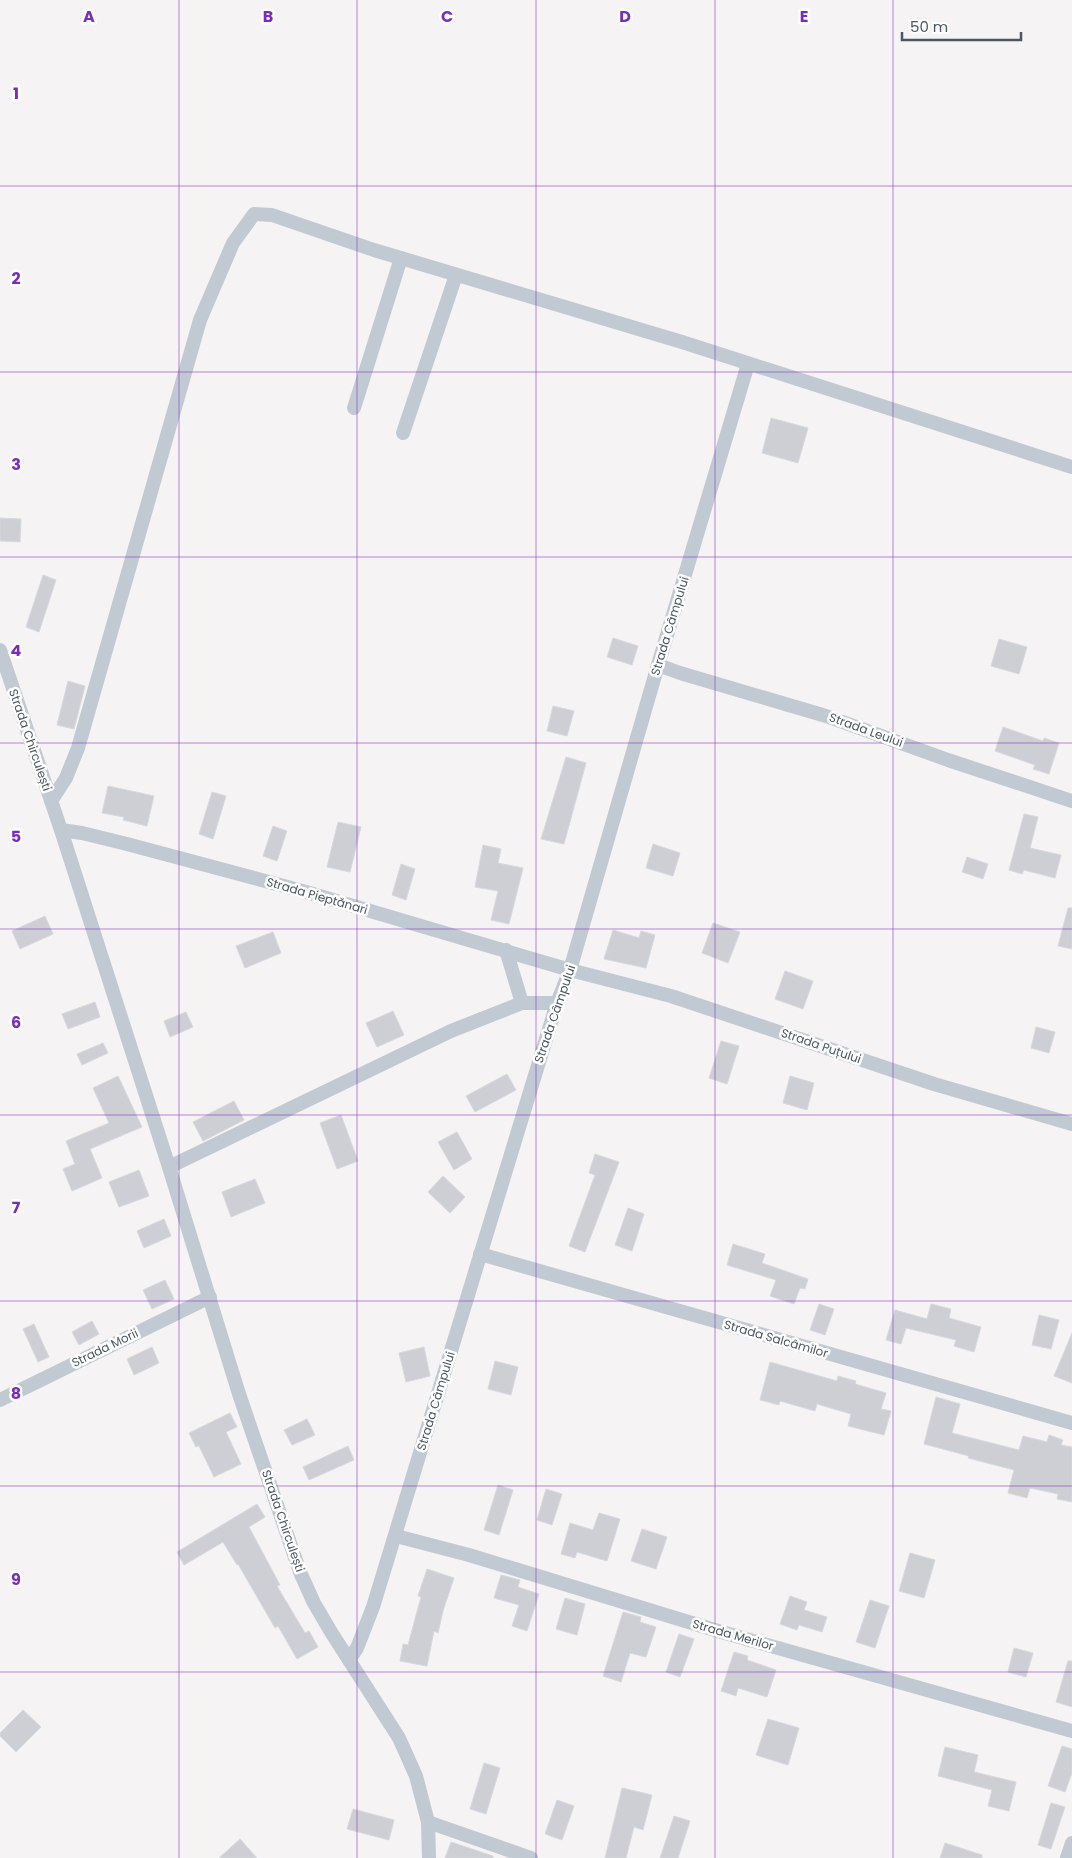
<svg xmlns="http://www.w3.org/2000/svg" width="1072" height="1858" font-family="Poppins,sans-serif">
<rect width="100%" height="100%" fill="#f5f3f3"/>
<g fill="#cdcfd5" stroke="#d7d9de">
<path d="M771 418 808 428 798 463 762 453Z"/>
<path d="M0 518 21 519 20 542 0 541Z"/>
<path d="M43 575 56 580 39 632 26 627Z"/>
<path d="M613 638 638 646 632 665 607 657Z"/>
<path d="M999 639 1027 647 1019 674 991 666Z"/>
<path d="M68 681 85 686 74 729 57 725Z"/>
<path d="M553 706 574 711 567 736 547 731Z"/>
<path d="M1003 727 1043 741 1044 738 1059 743 1049 774 1033 769 1035 765 995 751Z"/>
<path d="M566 757 586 763 564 844 541 839Z"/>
<path d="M108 786 154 796 147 826 123 820 124 817 102 813Z"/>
<path d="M212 792 226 796 213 839 199 834Z"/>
<path d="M1024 814 1038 817 1030 848 1061 855 1055 878 1024 870 1022 874 1009 870Z"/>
<path d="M338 822 361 827 350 872 327 867Z"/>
<path d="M273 826 287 831 277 861 263 856Z"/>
<path d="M653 844 680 853 673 876 646 868Z"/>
<path d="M483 845 501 849 498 863 523 868 509 924 491 920 498 891 475 887Z"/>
<path d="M967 857 988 864 983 879 962 872Z"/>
<path d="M401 864 415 869 406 900 392 895Z"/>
<path d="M1068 908H1072V949L1058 946Z"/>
<path d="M45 916 53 934 20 949 12 931Z"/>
<path d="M713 923 740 932 728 963 702 953Z"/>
<path d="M613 930 639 938 641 931 655 935 646 968 604 959Z"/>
<path d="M273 932 281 953 245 968 236 946Z"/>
<path d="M785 971 813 981 803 1009 775 999Z"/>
<path d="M95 1002 100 1017 68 1029 62 1014Z"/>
<path d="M393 1011 404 1035 377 1047 366 1023Z"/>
<path d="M186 1012 193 1027 170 1037 164 1021Z"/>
<path d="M1036 1027 1055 1032 1049 1053 1031 1048Z"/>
<path d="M721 1041 739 1046 727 1084 709 1078Z"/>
<path d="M103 1043 108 1053 82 1065 77 1054Z"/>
<path d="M507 1074 516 1090 475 1112 466 1096Z"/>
<path d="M118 1076 142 1127 90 1149 102 1178 72 1191 63 1169 75 1164 66 1141 109 1123 93 1088Z"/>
<path d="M790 1076 814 1083 807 1110 783 1103Z"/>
<path d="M234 1101 244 1120 203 1141 193 1122Z"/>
<path d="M341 1115 358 1161 337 1169 320 1123Z"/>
<path d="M457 1132 472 1159 454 1170 438 1142Z"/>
<path d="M595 1154 619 1162 585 1252 569 1246 595 1175 589 1173Z"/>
<path d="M139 1170 149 1196 119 1207 109 1182Z"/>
<path d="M443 1176 465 1197 450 1213 428 1192Z"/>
<path d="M255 1179 265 1203 231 1217 222 1192Z"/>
<path d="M628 1208 644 1214 632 1251 615 1245Z"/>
<path d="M164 1219 171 1236 144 1248 137 1231Z"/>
<path d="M733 1244 765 1254 762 1263 808 1279 805 1289 800 1288 794 1304 770 1296 776 1280 727 1265Z"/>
<path d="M165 1280 174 1299 152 1309 143 1290Z"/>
<path d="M819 1304 834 1309 825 1335 810 1330Z"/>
<path d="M931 1304 951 1309 949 1318 981 1327 974 1352 954 1346 956 1340 906 1328 901 1344 886 1340 895 1310 927 1319Z"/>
<path d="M1039 1315 1059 1320 1051 1349 1032 1345Z"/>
<path d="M92 1321 99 1334 79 1345 72 1332Z"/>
<path d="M34 1324 49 1357 38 1362 23 1329Z"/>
<path d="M1072 1333V1383L1054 1376Z"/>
<path d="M152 1347 159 1363 134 1375 127 1359Z"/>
<path d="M424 1347 430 1376 406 1382 399 1353Z"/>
<path d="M495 1361 518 1367 511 1395 488 1389Z"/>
<path d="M770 1362 837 1381 838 1376 856 1381 855 1384 886 1393 881 1409 891 1411 884 1435 848 1426 851 1414 817 1404 815 1411 780 1401 779 1405 760 1400Z"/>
<path d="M936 1397 960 1404 952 1433 1019 1450 1023 1436 1047 1442 1049 1435 1063 1440 1061 1445 1072 1447V1502L1057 1499 1058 1494 1030 1488 1027 1498 1008 1493 1014 1470 968 1458 969 1456 924 1444Z"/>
<path d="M230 1413 237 1427 226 1432 241 1464 214 1477 199 1446 196 1447 189 1433Z"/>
<path d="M307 1419 315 1435 292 1445 284 1430Z"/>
<path d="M348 1446 354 1460 309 1480 303 1467Z"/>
<path d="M498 1485 513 1490 499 1535 484 1530Z"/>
<path d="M546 1489 562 1494 552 1525 537 1520Z"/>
<path d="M257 1504 265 1517 249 1527 280 1585 277 1586 305 1633 309 1631 318 1647 297 1659 278 1626 275 1628 238 1564 237 1565 223 1542 184 1565 177 1552Z"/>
<path d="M599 1513 620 1519 607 1561 577 1552 575 1558 561 1554 570 1523 593 1530Z"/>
<path d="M642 1529 667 1537 656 1569 631 1561Z"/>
<path d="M910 1553 935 1560 924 1598 899 1591Z"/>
<path d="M427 1569 454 1578 443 1611 438 1633 434 1631 427 1666 400 1661 403 1644 408 1645 421 1597 418 1596Z"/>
<path d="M501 1575 520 1580 518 1587 539 1594 527 1631 512 1626 519 1605 494 1598Z"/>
<path d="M790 1596 807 1602 804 1610 827 1617 822 1632 799 1625 797 1630 780 1624Z"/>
<path d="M565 1598 585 1604 577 1635 556 1629Z"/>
<path d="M870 1600 889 1606 875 1648 856 1642Z"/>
<path d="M623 1612 641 1617 640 1622 656 1627 646 1657 630 1653 621 1682 603 1676Z"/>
<path d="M679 1634 694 1639 680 1677 666 1672Z"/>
<path d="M1014 1648 1033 1653 1026 1677 1008 1672Z"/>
<path d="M734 1652 748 1656 747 1660 776 1670 767 1697 738 1688 736 1696 721 1691Z"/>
<path d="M1068 1661H1072V1707L1056 1702Z"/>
<path d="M23 1710 41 1727 16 1752 0 1736V1733Z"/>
<path d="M768 1719 799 1728 788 1765 756 1755Z"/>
<path d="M1062 1746 1072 1749V1773L1065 1792 1048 1786Z"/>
<path d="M945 1747 978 1755 974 1772 1016 1782 1009 1811 988 1806 992 1790 938 1776Z"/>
<path d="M484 1763 500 1768 486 1814 470 1809Z"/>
<path d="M622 1788 652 1795 643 1830 634 1827 626 1858H605Z"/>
<path d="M557 1800 574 1806 562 1840 545 1834Z"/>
<path d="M1051 1803 1065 1807 1051 1849 1038 1845Z"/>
<path d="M353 1809 394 1820 389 1840 347 1829Z"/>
<path d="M674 1816 690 1821 678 1858H660Z"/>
<path d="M240 1839 257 1858H219Z"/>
<path d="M451 1842 493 1856V1858H445Z"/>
<path d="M945 1843 982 1855V1858H940Z"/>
</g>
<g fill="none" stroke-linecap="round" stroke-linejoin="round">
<g stroke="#c1cad2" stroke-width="14">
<path d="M354 408 401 258"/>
<path d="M403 433 456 275"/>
<path d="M0 650 61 830 169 1167 239 1394 300 1572 314 1603 331 1632 399 1738 416 1776 428 1822 429 1858"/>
<path d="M658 665 680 673 826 716 948 760 1072 801"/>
<path d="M51 801 66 778 78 748 200 320 233 243 254 214 272 215 374 250 682 342 1072 467"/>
<path d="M61 830 82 833 127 844 306 892 570 970 671 996 934 1084 1072 1124"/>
<path d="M506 950 522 1003"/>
<path d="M169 1167 451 1031 522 1003H557"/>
<path d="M480 1254 1072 1423"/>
<path d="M0 1400 210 1297"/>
<path d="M396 1536 469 1555 718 1631 1072 1731"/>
<path d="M349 1660 357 1648 373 1607 557 1003 570 970 658 665 748 364"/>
<path d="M428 1822 531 1858"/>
<path d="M1067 1858 1072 1843"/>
</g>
</g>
<path fill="none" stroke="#7b2cbf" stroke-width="1" stroke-opacity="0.55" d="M179 0V1858M357 0V1858M536 0V1858M715 0V1858M893 0V1858M0 186H1072M0 372H1072M0 557H1072M0 743H1072M0 929H1072M0 1115H1072M0 1301H1072M0 1486H1072M0 1672H1072"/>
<g text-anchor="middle" stroke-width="5" stroke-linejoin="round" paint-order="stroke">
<g font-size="12" fill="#4a5661" stroke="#fff">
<text transform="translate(670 626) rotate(-73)" y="4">Strada Câmpului</text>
<text transform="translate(866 730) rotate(20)" y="4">Strada Leului</text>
<text transform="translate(30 740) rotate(71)" y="4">Strada Chirculești</text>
<text transform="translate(317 896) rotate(16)" y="4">Strada Pieptănari</text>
<text transform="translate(555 1014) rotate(-71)" y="4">Strada Câmpului</text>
<text transform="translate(821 1046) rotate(19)" y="4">Strada Puțului</text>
<text transform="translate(776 1339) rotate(16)" y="4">Strada Salcâmilor</text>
<text transform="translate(105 1348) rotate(-26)" y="4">Strada Morii</text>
<text transform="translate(436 1401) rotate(-73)" y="4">Strada Câmpului</text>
<text transform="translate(283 1521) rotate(71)" y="4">Strada Chirculești</text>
<text transform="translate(733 1635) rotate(16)" y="4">Strada Merilor</text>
</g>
</g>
<g font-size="16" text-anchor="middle" font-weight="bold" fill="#7b2cbf" stroke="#fff" stroke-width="5" stroke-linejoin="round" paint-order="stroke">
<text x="89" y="22">A</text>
<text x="268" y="22">B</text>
<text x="447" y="22">C</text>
<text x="625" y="22">D</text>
<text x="804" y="22">E</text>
<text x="16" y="99">1</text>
<text x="16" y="284">2</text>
<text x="16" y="470">3</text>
<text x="16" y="656">4</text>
<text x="16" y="842">5</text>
<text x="16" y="1028">6</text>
<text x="16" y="1213">7</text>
<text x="16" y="1399">8</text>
<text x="16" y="1585">9</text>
</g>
<path d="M902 32v8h119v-8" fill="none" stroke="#4a5661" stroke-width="2.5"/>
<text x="910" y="32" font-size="15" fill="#4a5661" stroke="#ffffff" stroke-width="4" paint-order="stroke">50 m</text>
</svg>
